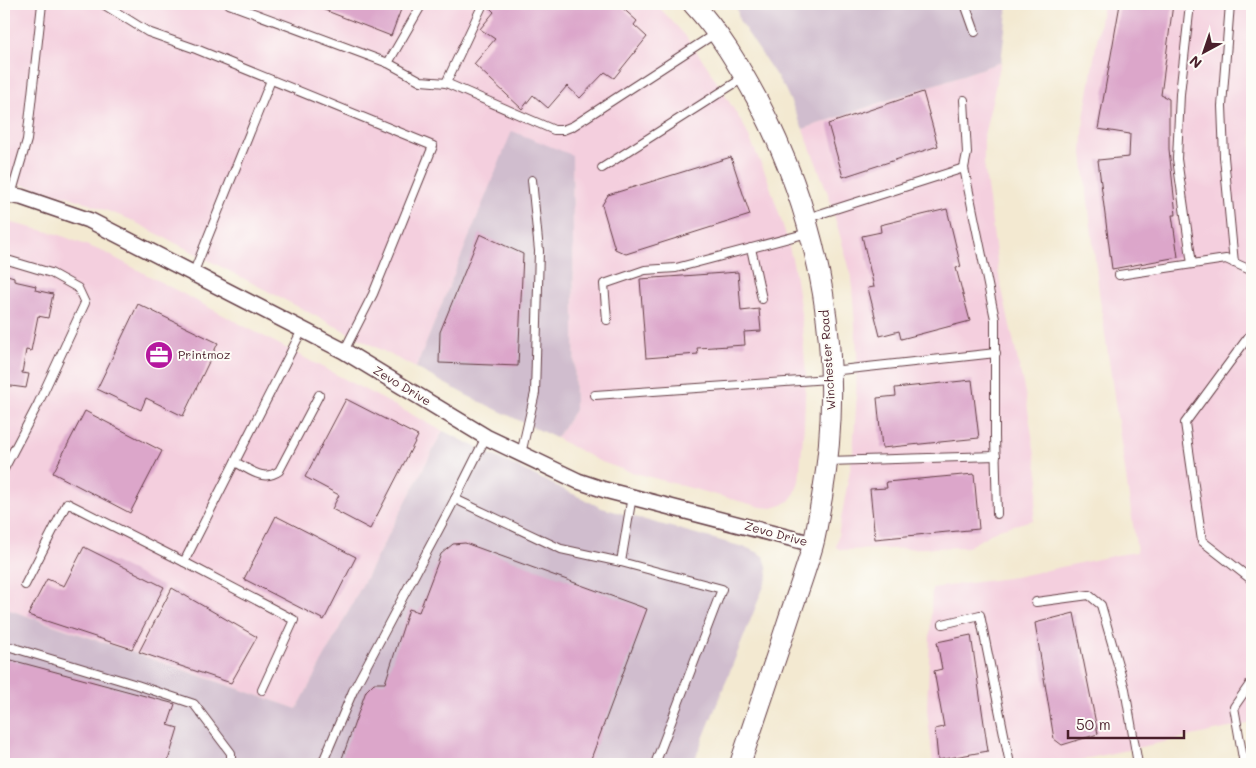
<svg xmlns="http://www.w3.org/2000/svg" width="1256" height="768" font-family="Mali,sans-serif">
<rect width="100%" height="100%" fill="#fdfcf7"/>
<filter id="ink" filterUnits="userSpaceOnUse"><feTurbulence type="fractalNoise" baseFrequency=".02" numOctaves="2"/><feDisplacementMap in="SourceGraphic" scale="10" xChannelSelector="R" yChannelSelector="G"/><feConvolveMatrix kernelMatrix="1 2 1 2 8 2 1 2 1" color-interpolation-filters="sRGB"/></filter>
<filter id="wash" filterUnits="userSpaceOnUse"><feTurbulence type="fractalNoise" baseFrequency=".0096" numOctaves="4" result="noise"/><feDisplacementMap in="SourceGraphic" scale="20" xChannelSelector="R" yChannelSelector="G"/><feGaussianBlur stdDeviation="1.12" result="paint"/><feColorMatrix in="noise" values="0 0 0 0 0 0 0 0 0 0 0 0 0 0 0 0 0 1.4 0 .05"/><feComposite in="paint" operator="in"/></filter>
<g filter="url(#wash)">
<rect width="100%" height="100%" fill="#f3e9d1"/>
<g fill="#f4cfde">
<path d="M4 4H656L684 34 707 66 744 126 767 177 786 235 794 267 801 313 806 375 804 425 799 481 795 493 789 501 782 505 772 508 761 507 624 470 599 461 556 438 575 410 572 156 512 132 416 368 129 219 70 197 4 180Z"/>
<path d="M1103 4H1252V723L1062 764H933L927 709 932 588 1015 577 1117 555 1137 552 1100 300 1082 153 1084 118Z"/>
<path d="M1001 62 984 136V163L999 276 1026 397 1039 480 1033 520 999 529 968 547 841 550 836 547 853 453 856 407 857 351 851 274 828 194 803 129Z"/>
<path d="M4 221 57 234 104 252 443 431 297 709 4 608Z"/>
</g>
<g fill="#d0bdce">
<path d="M736 4H1008L1001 62 803 129 785 89 739 20Z"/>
<path d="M512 131 572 155 575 410 556 438 468 396 416 368Z"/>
<path d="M443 431 602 508 747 548 757 552 764 557 767 566 768 576 693 764H4V608L297 709Z"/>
</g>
<g id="blocks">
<g fill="#dca6ca">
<path d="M309 4H403L391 36Z"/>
<path d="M490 4H618L637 21 634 25 647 37 614 78 605 72 580 98 567 86 548 108 533 95 522 109 474 64 495 39 480 29 494 12 488 6Z"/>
<path d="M1120 4H1173L1161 95 1169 99V149L1176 215H1172L1178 257 1112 269 1098 160 1129 157 1130 134 1098 129Z"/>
<path d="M923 92 938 146 843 177 828 124Z"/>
<path d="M731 157 750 215 626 254 615 249 602 205 608 195Z"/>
<path d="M947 209 961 267 956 268 970 321 901 339 899 331 880 336 868 288 874 287 862 236 881 232 880 225Z"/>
<path d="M480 234 523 254 518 366 439 363 440 332Z"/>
<path d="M738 272 741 311 759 309 761 331 744 332 745 345 697 348 698 354 646 358 640 279Z"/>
<path d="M4 274 14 277V281L36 286 35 290 53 294 48 318 38 316 31 351 26 350 22 373 29 374 26 388 4 385Z"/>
<path d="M138 304 218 343 183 416 146 398 141 410 97 389Z"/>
<path d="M972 380 979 438 882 448 877 398 896 396 895 388Z"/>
<path d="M346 399 418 436 370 529 332 509 339 495 305 477Z"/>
<path d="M85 411 162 451 130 513 53 473Z"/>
<path d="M974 474 979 529 875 539 870 489 887 488 886 482Z"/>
<path d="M276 516 356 557 324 620 244 579Z"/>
<path d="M465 543 647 609 589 764H340L366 691 374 683H385L409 609 419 612 441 554 453 544Z"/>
<path d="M84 547 164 587 132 649 28 615 47 579 64 586Z"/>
<path d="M172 588 257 637 231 683 139 652Z"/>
<path d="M1074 613 1098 734 1062 745 1054 739 1035 623Z"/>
<path d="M971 635 988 751 938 760 935 729 944 727 934 671 942 669 937 642Z"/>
<path d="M4 658 175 704 168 725 178 728 167 764H4Z"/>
</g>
</g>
</g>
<g filter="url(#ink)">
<use href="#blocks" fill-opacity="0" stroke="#633d44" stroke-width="1"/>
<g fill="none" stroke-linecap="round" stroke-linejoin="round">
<defs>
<g id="lane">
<path d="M103 4 148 32 196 49 433 146 373 294 344 351"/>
<path d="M229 4 388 63 422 4"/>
<path d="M483 4 446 83 554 130H563L573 126 716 33"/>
<path d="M965 4 975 32"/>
<path d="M1190 4 1180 94 1177 159 1192 264"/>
<path d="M1230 4 1222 106 1224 157 1234 263"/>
<path d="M388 63 421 81 446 83"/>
<path d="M964 100 967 153 964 168 995 319V436L997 514"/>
<path d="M602 168 743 78"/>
<path d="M11 195 27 140 42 4"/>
<path d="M807 218 964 168"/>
<path d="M751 248 762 299"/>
<path d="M4 259 51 273 78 288 85 303 38 404 4 469"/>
<path d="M193 274 271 80"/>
<path d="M1119 275 1226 259 1248 269H1252"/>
<path d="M607 320 604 284 645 270 676 268 808 233"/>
<path d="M1252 332 1185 423 1202 541 1252 580"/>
<path d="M831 371 996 353"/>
<path d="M595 395 829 379"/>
<path d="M521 454 535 393 539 251 532 180"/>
<path d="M828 461 996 456"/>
<path d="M235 462C251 470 263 482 279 471L319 395"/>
<path d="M632 496 621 562 722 589 655 764"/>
<path d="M455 499 561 549 621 562"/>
<path d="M184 562 302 330"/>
<path d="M25 585 67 503 184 562 294 620 262 690"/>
<path d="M1036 602 1089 595 1101 605 1125 689 1138 764"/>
<path d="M943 624 980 615 1010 764"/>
<path d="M4 645 137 685 194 704 231 753V764"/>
<path d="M322 764 353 691 455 499 486 437"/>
<path d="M1244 764 1234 707 1252 681"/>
</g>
<path id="street" d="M4 194 21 197 91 221 344 351 486 437 578 481 605 490 813 544"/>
<g id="secondary">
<path d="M693 4C720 33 739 66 758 101 822 224 846 360 822 497 819 513 817 530 813 545 806 570 797 594 789 618 773 667 756 716 740 764"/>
<path d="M1248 764 1252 763"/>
</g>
</defs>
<use href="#lane" stroke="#633d44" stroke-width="10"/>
<use href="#street" stroke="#633d44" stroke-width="18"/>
<use href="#secondary" stroke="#633d44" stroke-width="22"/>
<use href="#lane" stroke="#fff" stroke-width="8"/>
<use href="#street" stroke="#fff" stroke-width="15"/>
<use href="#secondary" stroke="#fff" stroke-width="20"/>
</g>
</g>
<defs>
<symbol id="office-disc" viewBox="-11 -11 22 22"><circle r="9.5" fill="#b5179e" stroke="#fdfcf7"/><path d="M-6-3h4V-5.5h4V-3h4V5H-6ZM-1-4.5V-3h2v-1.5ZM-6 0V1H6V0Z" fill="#fff"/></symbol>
</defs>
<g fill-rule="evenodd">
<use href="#office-disc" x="143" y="339" width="32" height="32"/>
</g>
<g text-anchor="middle" stroke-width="4" stroke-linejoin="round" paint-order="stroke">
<g font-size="12" fill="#4a1f2b" stroke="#fdfcf7" text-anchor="start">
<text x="178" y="359">Printmoz</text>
</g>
<g font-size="12" fill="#4a1f2b" stroke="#fdfcf7">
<text transform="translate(828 360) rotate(-94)" y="4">Winchester Road</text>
<text transform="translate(402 386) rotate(31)" y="4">Zevo Drive</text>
<text transform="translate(776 534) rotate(15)" y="4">Zevo Drive</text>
</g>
</g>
<rect width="1256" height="768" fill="none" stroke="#fdfcf7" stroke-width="20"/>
<g transform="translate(1204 52) rotate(220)" stroke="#fdfcf7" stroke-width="4" paint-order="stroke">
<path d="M0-4L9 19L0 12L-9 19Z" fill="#4a1f2b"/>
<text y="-8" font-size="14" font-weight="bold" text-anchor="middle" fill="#4a1f2b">N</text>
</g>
<path d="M1068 730v8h116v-8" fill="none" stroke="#4a1f2b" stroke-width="2.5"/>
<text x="1076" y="730" font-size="15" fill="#4a1f2b" stroke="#fdfcf7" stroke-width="4" paint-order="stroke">50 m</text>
</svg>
